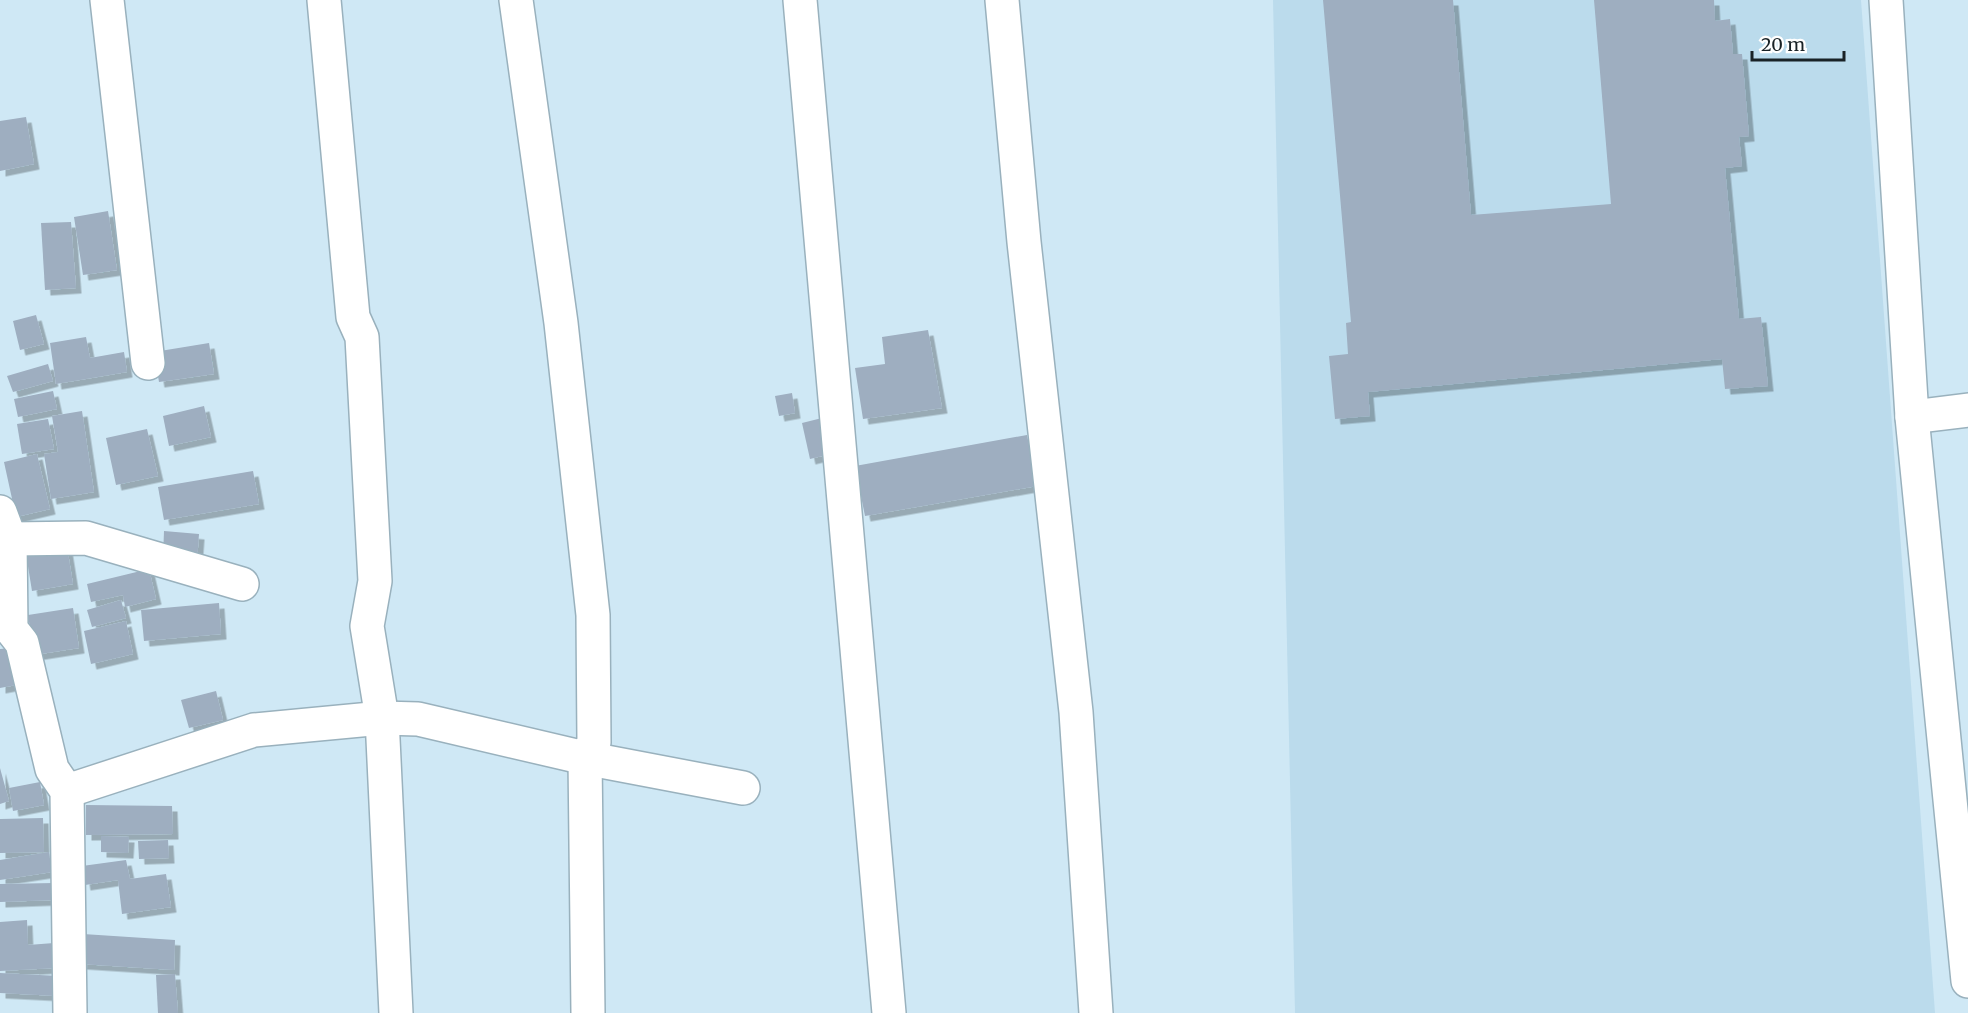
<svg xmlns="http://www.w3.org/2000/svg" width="1968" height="1013" font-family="Merriweather,serif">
<defs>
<filter id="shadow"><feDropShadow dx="5.5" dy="5.5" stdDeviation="0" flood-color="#0004"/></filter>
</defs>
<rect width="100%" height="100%" fill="#cfe8f5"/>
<path fill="#bbdbec" d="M1273 0H1861L1935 1013H1295Z"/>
<g fill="#9eaec0" filter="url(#shadow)">
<path d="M1323 0H1453L1471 215 1611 204 1594 0H1714L1715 21 1730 19 1733 54H1742L1749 136 1739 137 1742 166 1725 168 1739 319 1761 317 1768 386 1725 389 1722 359 1368 392 1370 416 1335 419 1329 356 1348 354 1346 323 1351 322Z"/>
<path d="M26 117 34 164 0 171V121Z"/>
<path d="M108 211 117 270 83 275 74 217Z"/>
<path d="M71 222 76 288 45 290 41 223Z"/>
<path d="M36 315 44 344 20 350 13 321Z"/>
<path d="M928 330 942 408 863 419 855 368 885 364 882 337Z"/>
<path d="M86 337 90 358 124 352 127 372 56 384 50 343Z"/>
<path d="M209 343 214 374 159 382 154 352Z"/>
<path d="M48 364 53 381 13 392 7 376Z"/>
<path d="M53 391 57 409 18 417 14 399Z"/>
<path d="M792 393 795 413 779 416 775 396Z"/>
<path d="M204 406 211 437 169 446 163 416Z"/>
<path d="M82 411 94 492 51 499 44 454 58 452 52 416Z"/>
<path d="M822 418 830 454 810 459 802 423Z"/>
<path d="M48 419 54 449 22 454 17 424Z"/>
<path d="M147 429 158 476 116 485 106 438Z"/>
<path d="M1027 435 1037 486 865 516 855 466Z"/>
<path d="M37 454 50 509 16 517 4 462Z"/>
<path d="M253 471 259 504 164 520 158 487Z"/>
<path d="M164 531 199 534 197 561 163 558Z"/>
<path d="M67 547 73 584 32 591 26 554Z"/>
<path d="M149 569 156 599 125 607 123 595 91 602 87 584Z"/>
<path d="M121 600 126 618 92 627 87 610Z"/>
<path d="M219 603 221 634 144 641 141 610Z"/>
<path d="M73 608 79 648 34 655 28 615Z"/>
<path d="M126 621 133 654 91 664 84 631Z"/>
<path d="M11 648 16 685 0 688V649Z"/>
<path d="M216 691 223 720 189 728 181 700Z"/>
<path d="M0 768 9 801 0 804Z"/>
<path d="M40 782 44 805 13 811 9 788Z"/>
<path d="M86 805 172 806 173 834 86 835Z"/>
<path d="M43 818 44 852 0 853V819Z"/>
<path d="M101 836 129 837 128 853 101 852Z"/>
<path d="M168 840 169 858 139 859 138 841Z"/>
<path d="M49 852 52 872 0 880V860Z"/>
<path d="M126 860 130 879 166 874 171 907 122 914 118 880 85 885 82 866Z"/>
<path d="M54 883V900L0 902V884Z"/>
<path d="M27 920 28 945 54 943 56 968 0 971V922Z"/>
<path d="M83 934 175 940 174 970 81 964Z"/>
<path d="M0 973 59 976 58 996 0 993Z"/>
<path d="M175 974 178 1013H158L156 975Z"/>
</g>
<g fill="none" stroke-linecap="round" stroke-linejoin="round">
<defs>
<g id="minor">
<path d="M107 0 148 363"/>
<path d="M324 0 353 317 362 337 375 581 367 626 382 718 396 1013"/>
<path d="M516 0 561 323 593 615 594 743 585 758 588 1013"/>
<path d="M800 0 889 1013"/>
<path d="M1002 0 1024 242 1076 712 1096 1013"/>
<path d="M1886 0 1912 417 1968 981"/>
<path d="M1912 417 1968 410"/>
<path d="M0 512 10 539 11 629 22 643 52 769 67 791 70 1013"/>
<path d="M10 539 86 538 242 584"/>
<path d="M67 791 254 730 382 718 418 719 585 758 743 788"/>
</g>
</defs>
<use href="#minor" stroke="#99b1bd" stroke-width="36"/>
<use href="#minor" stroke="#fff" stroke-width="33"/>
</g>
<path d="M1752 51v9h92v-9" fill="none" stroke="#192226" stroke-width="3"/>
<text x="1761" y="51" font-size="18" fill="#192226" stroke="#ffffff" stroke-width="4.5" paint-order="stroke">20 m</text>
</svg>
